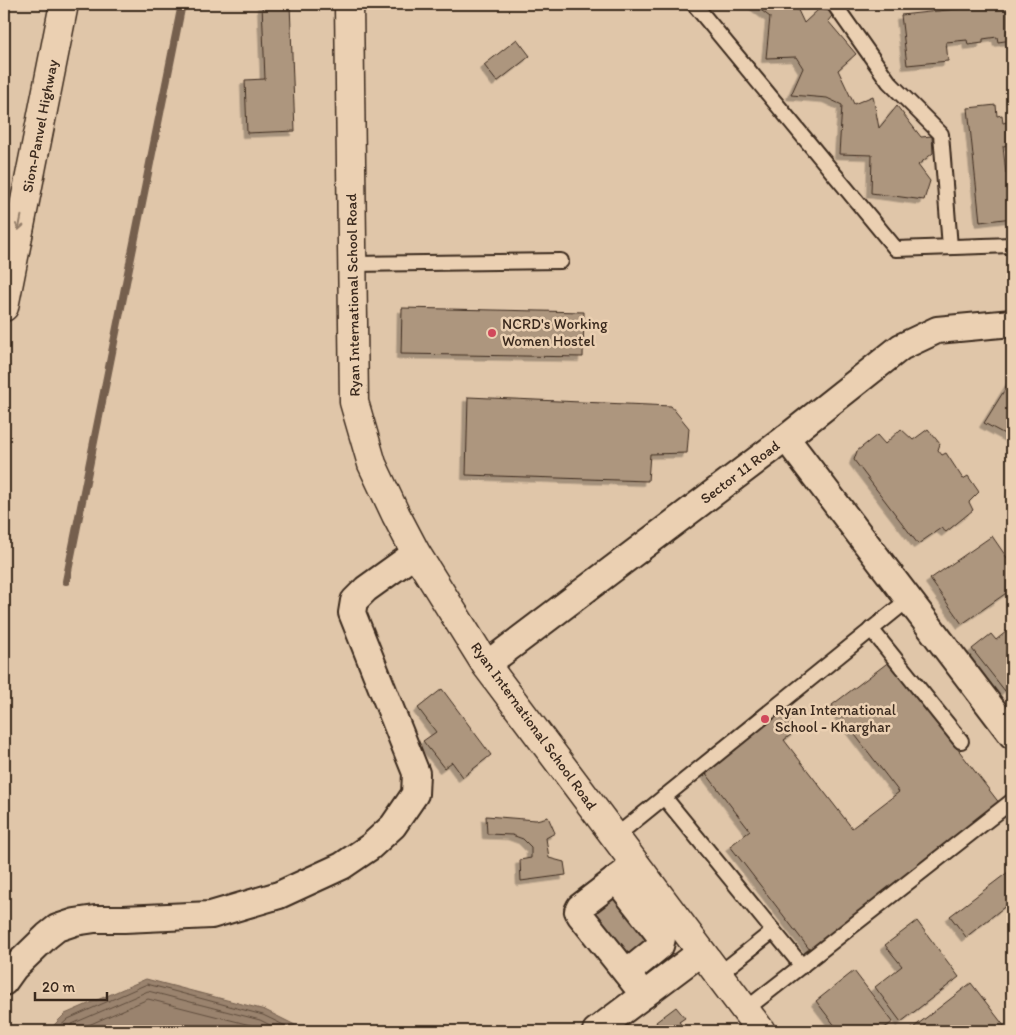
<svg xmlns="http://www.w3.org/2000/svg" width="1016" height="1035" font-family="Itim,sans-serif">
<defs>
<filter id="shadow"><feDropShadow dx="-4.5" dy="4.5" stdDeviation="0" flood-color="#0004"/></filter>
</defs>
<rect width="100%" height="100%" fill="#e0c6a9"/>
<filter id="ink" filterUnits="userSpaceOnUse"><feTurbulence type="fractalNoise" baseFrequency=".02" numOctaves="2"/><feDisplacementMap in="SourceGraphic" scale="10" xChannelSelector="R" yChannelSelector="G"/><feConvolveMatrix kernelMatrix="1 2 1 2 8 2 1 2 1" color-interpolation-filters="sRGB"/></filter>
<g filter="url(#ink)">
<path fill="#9a836e" stroke="#745f4e" d="M146 979 265 1010 307 1031H48L65 1014Z"/>
<g fill="none" stroke-linecap="round" stroke-linejoin="round">
<g stroke="#614e3e" stroke-width="1">
<path d="M55 1031 68 1019 147 984 263 1015 296 1031"/>
<path d="M64 1031 72 1024 148 991 260 1020 282 1031"/>
<path d="M75 1031 148 999 258 1027 265 1031"/>
</g>
<path stroke="#745f4e" stroke-width="8" d="M66 581 182 4"/>
</g>
<g fill="#ad967e" stroke="#3b2a1e" filter="url(#shadow)">
<path d="M262 4H290L295 131 247 133 245 80 265 79Z"/>
<path d="M753 4H773L774 6H796L804 23 819 9 835 12 828 21 856 54 838 70 854 104 873 96 879 128 897 106 921 137 932 136 933 153 918 165 930 181 924 200 871 193 872 155 839 154 842 105 827 98 791 95 803 68 796 57 766 58 770 17Z"/>
<path d="M1003 4H1012V40L998 42 997 37 983 39V43L968 45 967 40 946 42 948 61 907 65 901 15Z"/>
<path d="M517 39 530 56 497 82 484 65Z"/>
<path d="M996 105 997 116 1002 115 1003 123 1007 122 1010 145 1003 146 1006 174 1012 173V218L980 222 968 108Z"/>
<path d="M402 308 584 312 583 357 401 354Z"/>
<path d="M1012 378V438L984 423Z"/>
<path d="M468 397 671 406 689 428 687 453 650 454 648 481 466 475Z"/>
<path d="M901 429 913 440 928 429 940 444 938 450 942 455 946 453 963 479 968 476 979 492 969 502 973 510 946 532 941 528 918 544 854 460 857 451 877 435 885 444Z"/>
<path d="M992 536 1012 565V589L962 624 930 579Z"/>
<path d="M1012 627V685L1005 691 972 649 991 634 996 640Z"/>
<path d="M890 661 1000 804 810 950 730 846 750 831 705 772 783 712 796 731 784 740 852 828 899 792 832 705Z"/>
<path d="M442 689 491 755 463 777 452 762 444 768 423 741 436 732 418 708Z"/>
<path d="M486 816 536 820 548 817 555 833 546 838 549 858 564 862 566 875 521 881 520 860 531 858V847L523 839 512 835 487 834Z"/>
<path d="M1012 869V901L966 937 950 916Z"/>
<path d="M615 883 657 938 629 968 580 910Z"/>
<path d="M917 921 959 977 901 1022 875 987 902 966 885 945Z"/>
<path d="M854 971 893 1022 880 1031H839L816 1001Z"/>
<path d="M971 983 1008 1031H909Z"/>
<path d="M676 1007 685 1018 679 1022 686 1031H660L662 1030 656 1022Z"/>
</g>
<g fill="none" stroke-linecap="round" stroke-linejoin="round">
<defs>
<g id="lane">
<path d="M694 4 896 249 1012 245"/>
<path d="M834 4 889 82 941 134 950 247"/>
<path d="M352 264 561 261"/>
<path d="M871 629 961 741"/>
<path d="M664 797 802 966"/>
<path d="M616 836 909 599"/>
<path d="M718 975 773 931"/>
<path d="M745 1010 1012 801"/>
</g>
<g id="street">
<path d="M786 438 1012 735"/>
<path d="M486 665 786 438 901 347 937 330 1012 323"/>
<path d="M636 864 580 907 578 911 581 916 644 995"/>
<path d="M616 879 662 938 660 946 627 973"/>
<path d="M4 982 14 968 47 936 57 928 75 922 95 919H124L211 915 279 895 342 866 370 847 393 826 415 794 416 773 352 613 354 601 366 589 416 553"/>
<path d="M596 1031 701 952"/>
</g>
<path id="secondary" d="M349 4 354 402 372 464 396 515 416 553 486 665 761 1031"/>
<path id="highway" d="M4 307 64 4"/>
</defs>
<use href="#lane" stroke="#3b2a1e" stroke-width="18"/>
<use href="#street" stroke="#3b2a1e" stroke-width="30"/>
<use href="#secondary" stroke="#3b2a1e" stroke-width="31"/>
<use href="#highway" stroke="#3b2a1e" stroke-width="31"/>
<use href="#lane" stroke="#ebd0b2" stroke-width="14"/>
<use href="#street" stroke="#ebd0b2" stroke-width="26"/>
<use href="#secondary" stroke="#ebd0b2" stroke-width="28"/>
<use href="#highway" stroke="#ebd0b2" stroke-width="28"/>
</g>
<defs><path id="oneway-shaft" d="M-6 0H5M1.5-3L5.5 0L1.5 3" fill="none" stroke-width="1.6" stroke-linecap="round" stroke-linejoin="round" transform="scale(1.25)"/></defs>
<use stroke="#937d68" href="#oneway-shaft" transform="translate(20 223) rotate(101)"/>
</g>
<g fill="#d1495b" stroke="#ebd0b2" stroke-width="2">
<circle cx="492" cy="333" r="5"/>
<circle cx="765" cy="719" r="5"/>
</g>
<g text-anchor="middle" stroke-width="5" stroke-linejoin="round" paint-order="stroke">
<g font-size="15" fill="#3b2a1e" stroke="#ebd0b2">
<text transform="translate(40 126) rotate(-79)" y="5">Sion-Panvel Highway</text>
<text transform="translate(353 295) rotate(-91)" y="5">Ryan International School Road</text>
<text transform="translate(740 472) rotate(-37)" y="5">Sector 11 Road</text>
<text transform="translate(534 726) rotate(54)" y="5">Ryan International School Road</text>
</g>
<g font-size="15" fill="#3b2a1e" stroke="#ebd0b2" text-anchor="start">
<text x="502" y="329">NCRD's Working<tspan x="502" dy="17">Women Hostel</tspan></text>
<text x="775" y="715">Ryan International<tspan x="775" dy="17">School - Kharghar</tspan></text>
</g>
</g>
<rect width="1016" height="1035" fill="none" stroke="#ebd0b2" stroke-width="20"/>
<rect x="10" y="10" width="996" height="1015" fill="none" stroke="#3b2a1e" stroke-width="2" filter="url(#ink)"/>
<path d="M35 992v8h72v-8" fill="none" stroke="#3b2a1e" stroke-width="2.5"/>
<text x="42" y="992" font-size="15" fill="#3b2a1e" stroke="#ebd0b2" stroke-width="4" paint-order="stroke">20 m</text>
</svg>
